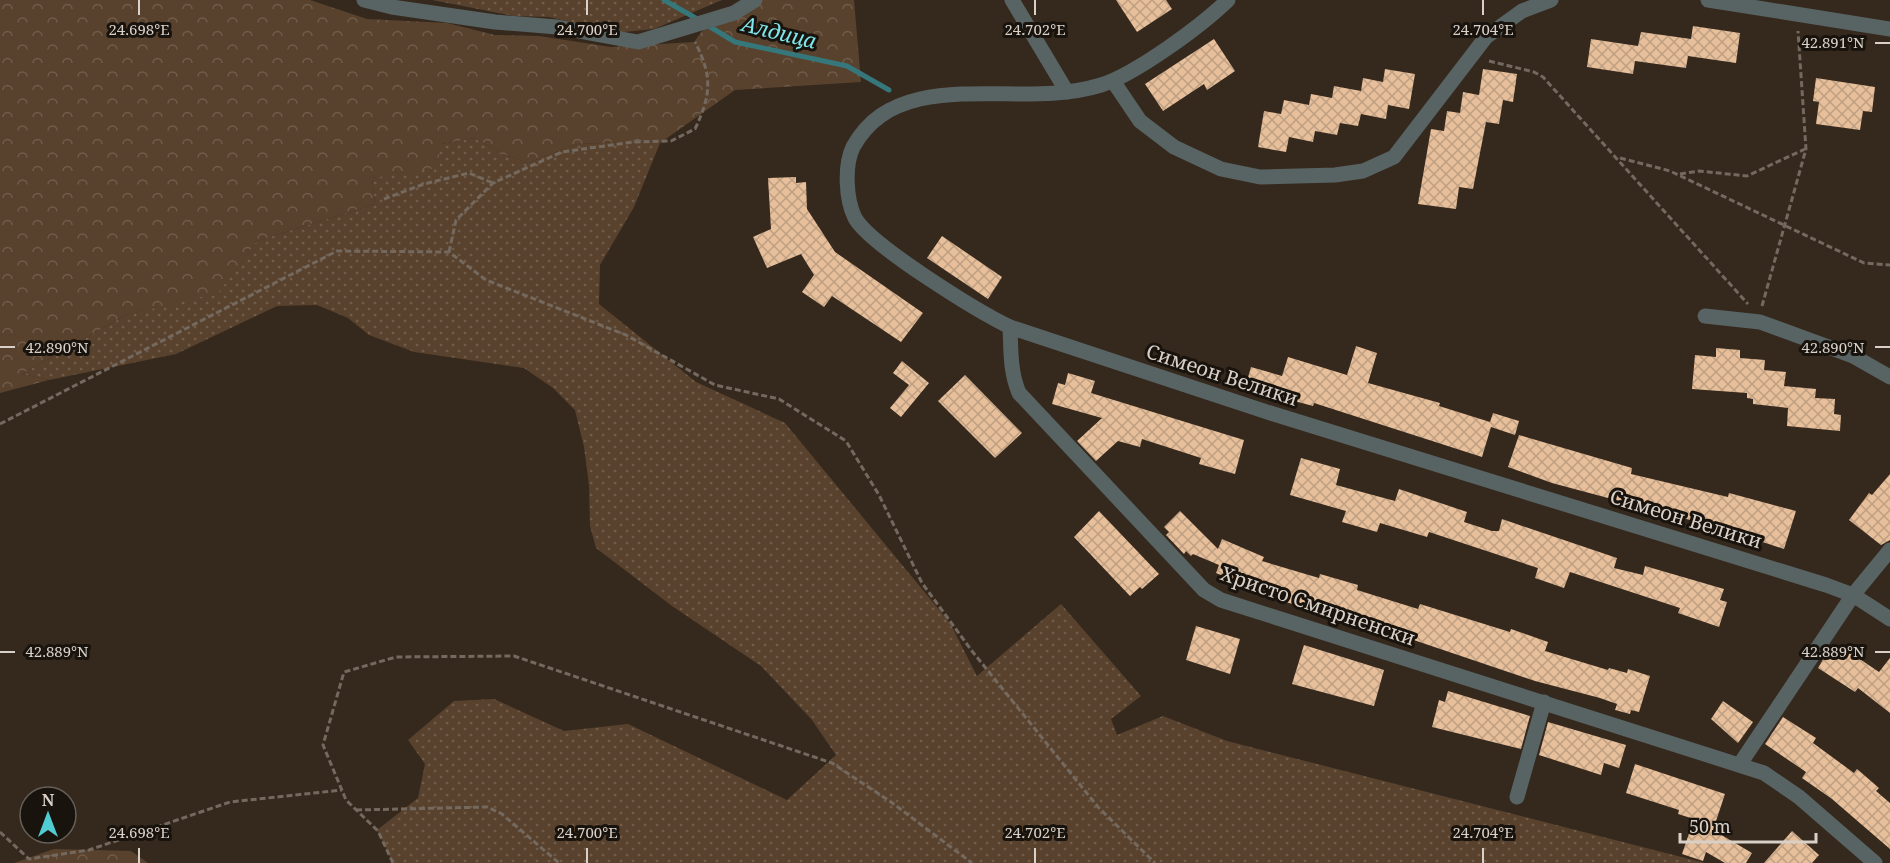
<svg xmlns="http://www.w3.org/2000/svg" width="1890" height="863" font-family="'Noto Serif',serif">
<defs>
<pattern id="grass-dots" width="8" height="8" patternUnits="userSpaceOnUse" patternTransform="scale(1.5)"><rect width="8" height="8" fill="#59422d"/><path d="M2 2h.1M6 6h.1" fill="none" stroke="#705c4a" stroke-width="1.8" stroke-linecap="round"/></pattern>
<pattern id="forest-crowns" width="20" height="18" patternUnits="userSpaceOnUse" patternTransform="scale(1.5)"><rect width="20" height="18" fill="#59422d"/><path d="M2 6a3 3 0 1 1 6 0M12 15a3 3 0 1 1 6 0" fill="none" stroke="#705c4a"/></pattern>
<pattern id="building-cross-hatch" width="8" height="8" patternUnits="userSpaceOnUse" patternTransform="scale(1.5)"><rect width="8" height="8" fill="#e7bf9a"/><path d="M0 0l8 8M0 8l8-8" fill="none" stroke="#be9f82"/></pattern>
</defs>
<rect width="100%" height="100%" fill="#35281d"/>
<g fill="url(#grass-dots)">
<path d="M432 0H722L654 29 614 33 549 17 514 16Z"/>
<path d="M475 138 503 154 528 163 577 144 654 141 660 143 634 207 600 265 599 304 696 382 785 423 950 623 977 676 1061 604 1141 696 1111 719 1117 735 1163 716 1227 741 1705 863H393L377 830 418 798 425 764 408 740 454 701 494 699 564 731 628 724 787 800 836 755 812 720 761 666 672 606 596 548 590 526 589 485 584 447 575 410 553 388 524 368 414 352 369 335 348 318 317 305 277 306 176 354 49 380 22 374 126 315 218 292 257 241 375 204 372 178 403 172 441 144Z"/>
</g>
<g fill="url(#forest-crowns)">
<path d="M0 0H310L367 19 447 23 495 35 539 36 611 47 694 42 702 31 761 0H854L861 82 735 90 660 143 654 141 577 144 528 163 503 154 475 138 441 144 437 168 372 178 375 204 257 241 218 293 126 315 22 374 49 380 0 393Z"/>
<path d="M54 849 131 851 148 863H14Z"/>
</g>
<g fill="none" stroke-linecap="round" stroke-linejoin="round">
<g stroke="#35777b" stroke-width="5">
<path d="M664 0 699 20"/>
<path d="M707 25 735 42 847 66 889 90"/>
</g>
</g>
<g fill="url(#building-cross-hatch)">
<path d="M1116 0H1166L1172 9 1137 32Z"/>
<path d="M1693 26 1740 33 1736 63 1688 56 1686 68 1635 61 1633 74 1587 67 1591 39 1638 46 1641 32 1691 39Z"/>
<path d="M1214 39 1235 71 1207 90 1204 84 1163 111 1145 84Z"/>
<path d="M1385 69 1415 74 1409 109 1388 105 1386 119 1361 114 1358 126 1340 123 1337 135 1315 131 1313 142 1289 137 1286 152 1258 147 1264 111 1281 114 1284 100 1309 105 1311 94 1332 98 1334 86 1361 91 1363 78 1383 82Z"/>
<path d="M1483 69 1517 74 1513 102 1503 100 1499 124 1486 122 1473 189 1459 187 1456 209 1418 204 1431 129 1444 131 1447 111 1460 113 1463 92 1479 95Z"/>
<path d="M1816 78 1875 87 1872 112 1863 111 1860 130 1816 124 1819 102 1813 101Z"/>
<path d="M796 177V183L806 182 807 209 835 252 923 313 901 342 832 296 824 307 802 292 814 275 801 254 767 268 753 237 771 229 768 178Z"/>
<path d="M942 236 1002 277 988 299 927 258Z"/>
<path d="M1356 346 1377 353 1368 383 1440 403 1439 406 1490 422 1493 413 1519 421 1515 435 1491 427 1482 457 1314 403 1313 406 1245 388 1251 367 1282 376 1288 357 1347 375Z"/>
<path d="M1716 348 1740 350V358L1765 360 1764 370 1786 372 1784 386 1816 389 1815 398 1835 399 1834 414 1841 415 1840 431 1787 426 1788 408 1753 404V399L1747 398V393L1692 389 1695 355 1716 357Z"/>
<path d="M902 361 929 383 901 417 890 408 909 385 893 373Z"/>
<path d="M1068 373 1095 381 1091 393 1244 440 1235 474 1199 464 1201 458 1142 439 1140 447 1118 441 1096 461 1077 441 1102 418 1052 404 1058 383 1065 385Z"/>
<path d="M965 375 1022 433 995 458 938 401Z"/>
<path d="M1519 435 1632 468 1631 474 1728 497 1729 493 1796 511 1784 549 1720 528 1552 483 1508 467Z"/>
<path d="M1301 458 1340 469 1336 485 1395 501 1399 489 1467 512 1464 522 1492 531H1499L1502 519 1617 558 1614 568 1643 575 1645 566 1724 589 1720 600 1727 602 1719 627 1678 613 1680 608 1570 572 1564 588 1535 578 1538 568 1429 532 1427 537 1380 523 1377 532 1342 522 1346 511 1290 495Z"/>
<path d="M1890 474V540L1881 545 1849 520 1869 493 1872 495Z"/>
<path d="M1099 511 1159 574 1142 589 1140 587 1130 596 1074 537Z"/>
<path d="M1180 511 1218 549 1222 539 1264 557 1262 561 1319 578 1320 574 1358 585 1357 590 1418 609 1420 604 1510 632 1511 629 1548 642 1545 651 1608 670 1609 668 1627 673 1628 669 1650 676 1639 712 1631 710 1630 714 1615 710 1617 704 1600 698 1535 681 1390 632 1265 596 1266 593 1216 573 1219 565 1193 554 1191 556 1186 551 1184 554 1166 535 1169 532 1164 527Z"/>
<path d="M1196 626 1240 639 1230 674 1186 660Z"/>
<path d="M1304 645 1384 670 1374 706 1292 684Z"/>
<path d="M1839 645 1879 672 1890 658V713L1858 688 1855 692 1818 668 1829 649 1834 652Z"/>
<path d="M1448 691 1530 716 1521 749 1432 727 1439 700 1445 702Z"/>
<path d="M1723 701 1753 722 1738 743 1711 719Z"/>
<path d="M1783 717 1816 738 1813 743 1854 773 1857 769 1879 788 1876 791 1890 803V849L1832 799 1802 778 1806 772 1765 744Z"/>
<path d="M1548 722 1626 745 1619 768 1604 763 1601 775 1539 755Z"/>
<path d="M1635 764 1725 794 1713 830 1752 853 1746 863H1725L1706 852 1703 861 1682 854 1694 819 1678 814 1679 810 1626 793Z"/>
<path d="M1792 831 1819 855 1812 863H1764Z"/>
</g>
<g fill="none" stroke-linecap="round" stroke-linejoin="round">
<g stroke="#74695f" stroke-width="3" stroke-dasharray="6 3" stroke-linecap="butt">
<path d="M1489 61 1534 72 1543 77 1748 304"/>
<path d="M1620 158 1670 171 1864 263 1890 265"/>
<path d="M1680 174 1699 171 1747 176 1805 149"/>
<path d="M384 199 424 184 469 173 493 183"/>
<path d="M449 252 456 220 493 183 562 152 633 142 671 141 695 129C711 95 713 77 695 42"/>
<path d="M1762 306 1806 149 1798 31"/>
<path d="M0 424 337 251 449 252 486 280 626 335 715 385 779 399 846 441 879 495 922 583 972 651 1098 807 1155 863"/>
<path d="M356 810 487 807 502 814 559 863"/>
<path d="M0 832 29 859 89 850 230 802 342 790"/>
<path d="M393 863 378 831 346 800 323 745 344 672 396 657 514 656 832 763 891 802 972 863"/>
</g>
<g stroke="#586363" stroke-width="15">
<path d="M364 0 392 7 495 22 557 27 638 42 734 13 755 0"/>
<path d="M1012 0 1067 92"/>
<path d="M1228 0C1201 26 1136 74 1101 85 1043 103 979 86 920 99 890 106 868 120 853 147 844 166 846 200 855 218 871 246 979 312 1010 327L1267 412 1826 585 1853 595 1890 619"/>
<path d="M1708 0 1890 29"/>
<path d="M1113 81 1140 121 1174 147 1221 169 1260 177 1335 175 1363 171 1394 157 1486 37 1522 11 1551 0"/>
<path d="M1705 316 1760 322 1853 356 1890 377"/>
<path d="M1010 327C1011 350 1010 372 1019 393L1204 590 1221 600 1764 773 1799 797 1875 863"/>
<path d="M1740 764 1853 595 1890 550"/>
<path d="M1517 797 1544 702"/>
</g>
</g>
<path fill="none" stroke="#d9d0c8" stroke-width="2" d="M139 0V15M587 0V15M1035 0V15M1483 0V15M1875 43H1890M0 347H15M1875 347H1890M0 652H15M1875 652H1890M139 848V863M587 848V863M1035 848V863M1483 848V863"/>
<g text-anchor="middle" stroke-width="6" stroke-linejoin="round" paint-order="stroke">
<g font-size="20" fill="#d9d0c8" stroke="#18130d">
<text transform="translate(1222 375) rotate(18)" y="7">Симеон Велики</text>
<text transform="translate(1686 519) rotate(17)" y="7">Симеон Велики</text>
<text transform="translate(1318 606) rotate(19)" y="7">Христо Смирненски</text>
</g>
<g font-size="21" font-style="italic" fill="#7fe7ed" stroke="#18130d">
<text transform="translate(779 33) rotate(14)" y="7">Алдица</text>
</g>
</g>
<g font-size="15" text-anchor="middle" fill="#d9d0c8" stroke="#18130d" stroke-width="6" stroke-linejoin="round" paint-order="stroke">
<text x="139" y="35">24.698°E</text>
<text x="587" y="35">24.700°E</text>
<text x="1035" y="35">24.702°E</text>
<text x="1483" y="35">24.704°E</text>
<text x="1833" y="48">42.891°N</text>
<text x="57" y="353">42.890°N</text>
<text x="1833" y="353">42.890°N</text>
<text x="57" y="657">42.889°N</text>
<text x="1833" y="657">42.889°N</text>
<text x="139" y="838">24.698°E</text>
<text x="587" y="838">24.700°E</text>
<text x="1035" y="838">24.702°E</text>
<text x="1483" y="838">24.704°E</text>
</g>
<g transform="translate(48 815)"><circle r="28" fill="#18130d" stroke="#655f58" stroke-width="1.5"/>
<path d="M0-4.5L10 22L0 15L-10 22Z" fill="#51ccd3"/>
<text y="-9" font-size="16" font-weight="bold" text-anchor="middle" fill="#d9d0c8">N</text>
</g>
<path d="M1680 833v9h136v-9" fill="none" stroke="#d9d0c8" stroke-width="3"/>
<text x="1689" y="833" font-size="18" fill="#d9d0c8" stroke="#18130d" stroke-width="4.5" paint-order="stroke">50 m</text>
</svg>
